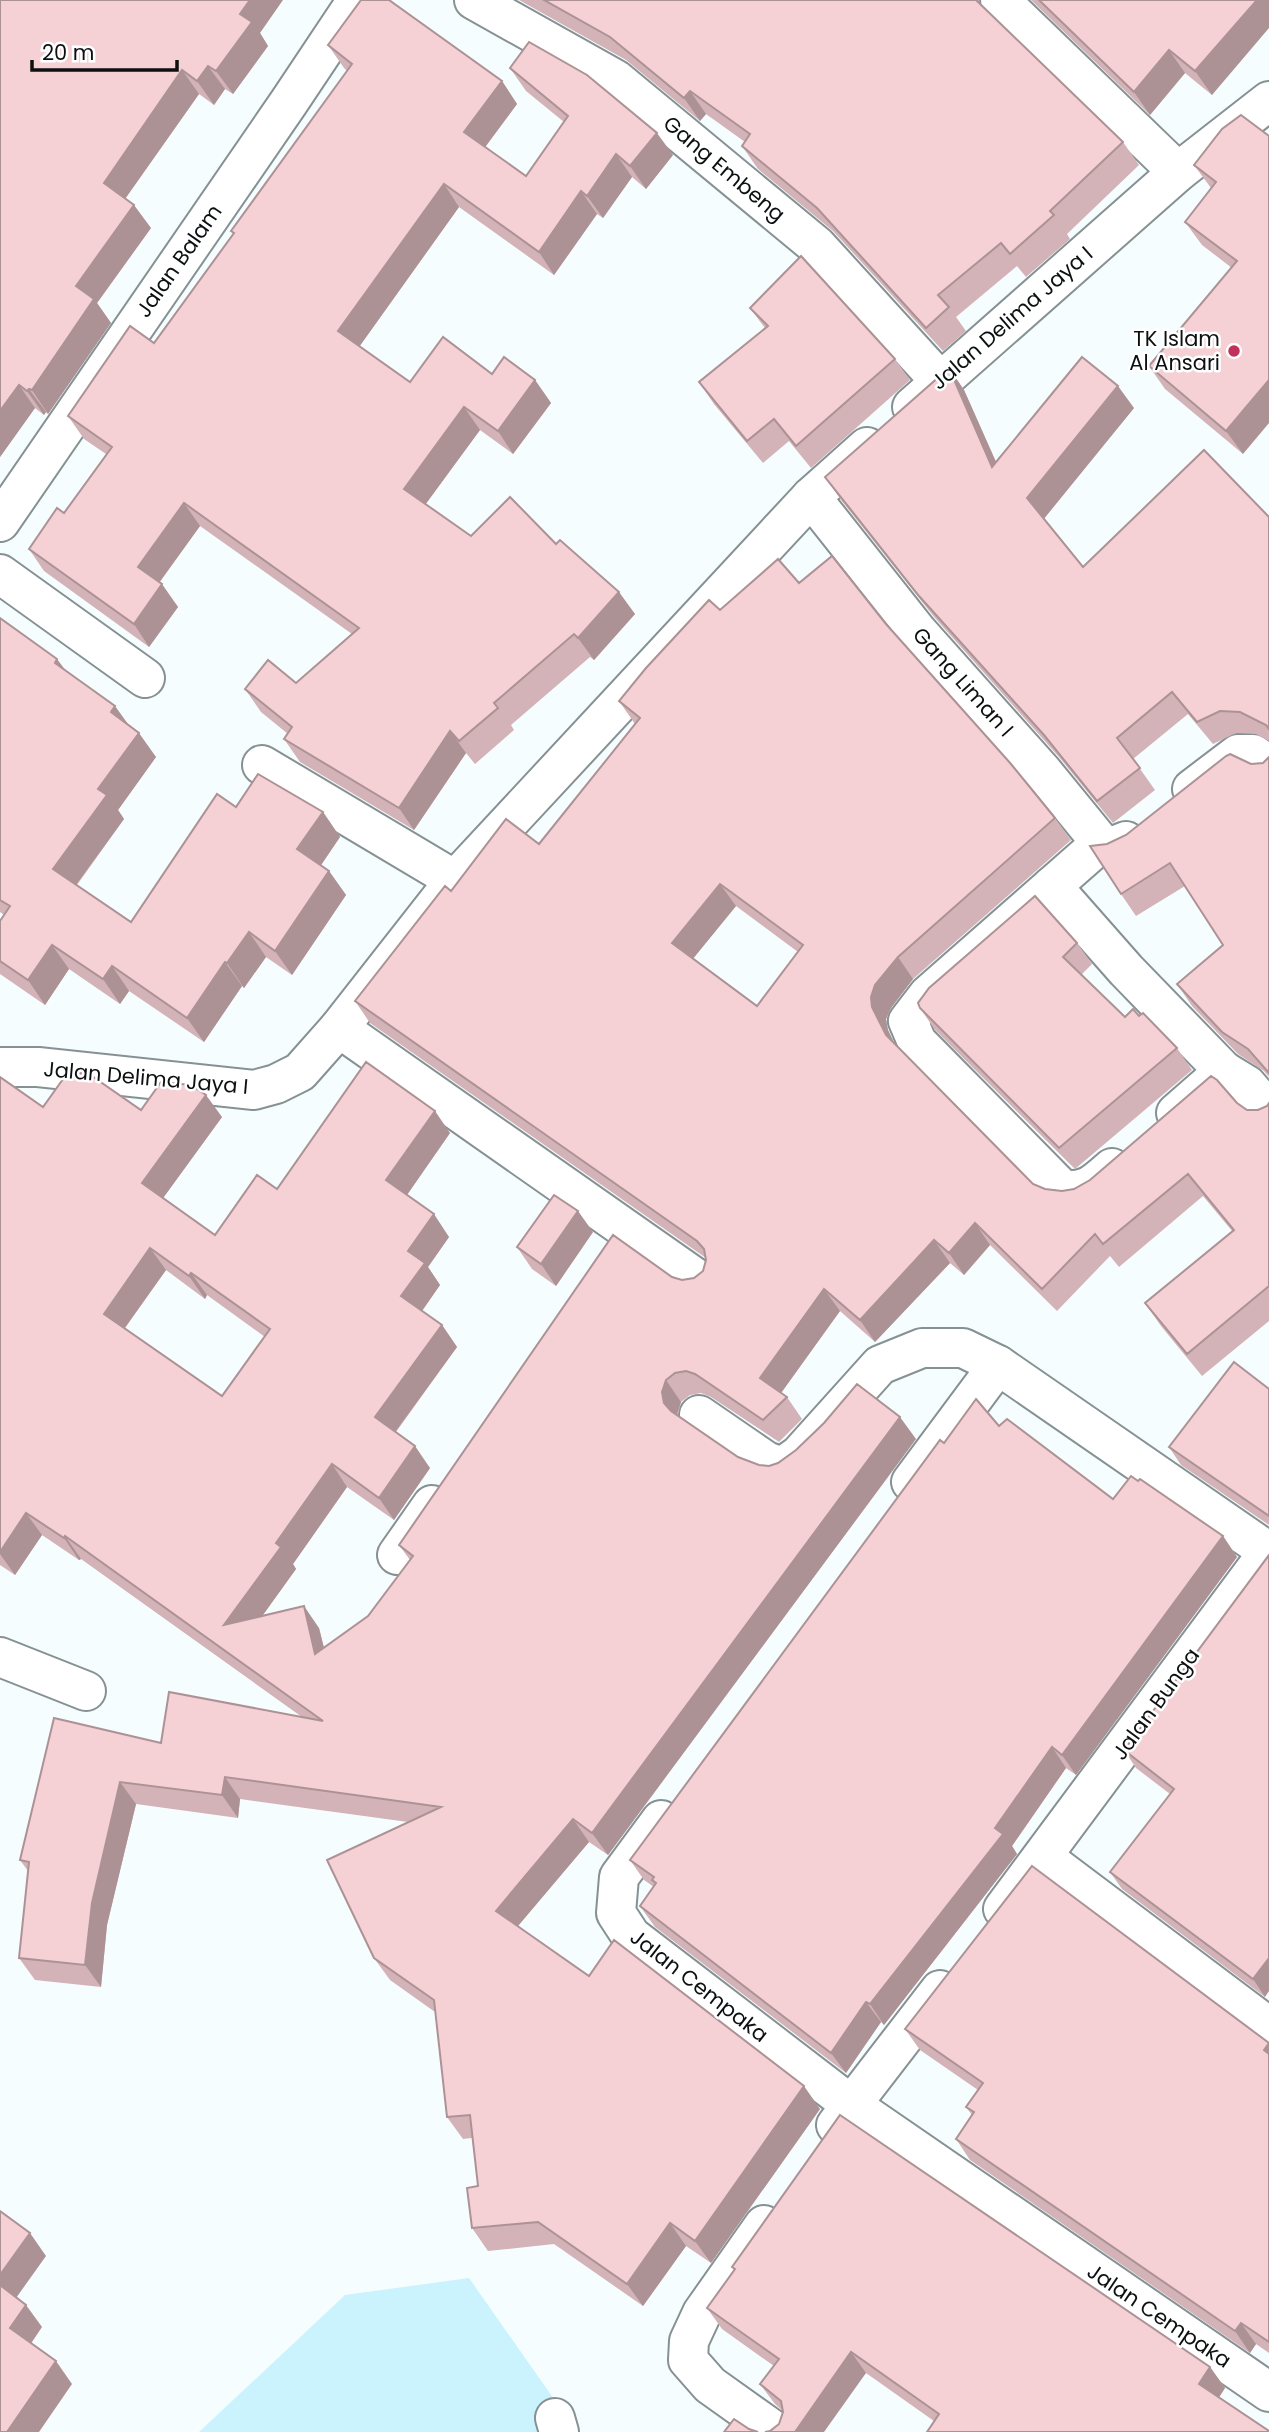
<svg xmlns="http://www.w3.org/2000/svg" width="1269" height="2432" font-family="Poppins,sans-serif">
<rect width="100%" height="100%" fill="#f6fdff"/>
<path fill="#caf3fd" d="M469 2278 577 2432H199L345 2295Z"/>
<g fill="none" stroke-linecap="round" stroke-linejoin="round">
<defs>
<g id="minor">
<path d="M474 0 615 79 817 246 940 381"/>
<path d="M1000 0 1178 172"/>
<path d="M912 407 1178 172 1269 101"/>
<path d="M811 497 918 632 1043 772 1101 843 1114 846 1126 841"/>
<path d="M0 522 289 102 357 0"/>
<path d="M0 574 145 678"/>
<path d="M262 765 455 880"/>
<path d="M1192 789 1238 754H1253L1269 765"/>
<path d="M1101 843 928 995 908 1021 917 1042 1063 1190C1087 1192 1095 1183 1112 1168"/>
<path d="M1052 886 1126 970 1224 1071"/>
<path d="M339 1028 700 1281"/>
<path d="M0 1067H38L254 1090 276 1084 300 1072 339 1028 455 880 811 497 867 447"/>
<path d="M1176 1113 1224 1071 1247 1085 1269 1111"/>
<path d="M699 1415 766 1461 782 1467 799 1455 880 1365 922 1348H963L998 1365 1269 1552"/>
<path d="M911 1482 998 1365"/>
<path d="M397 1555 432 1505"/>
<path d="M0 1657 86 1691"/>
<path d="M661 1820 619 1877 616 1913 631 1936 850 2104 1269 2392"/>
<path d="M1043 1857 1269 2027"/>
<path d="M1003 1909 1269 1551"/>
<path d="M836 2125 940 1990"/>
<path d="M764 2225 702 2313 689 2341 688 2360 710 2385 776 2432"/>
<path d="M555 2418 559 2432"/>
</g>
</defs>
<use href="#minor" stroke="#869193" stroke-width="42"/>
<use href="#minor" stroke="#fff" stroke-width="38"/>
</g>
<g fill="#d3b3b7" fill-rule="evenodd">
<path d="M0 0 260 33 268 46 233 94 225 89 214 105 199 94 125 199 151 228 97 303 111 323 48 414 46 412 44 415 35 408 0 457Z"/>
<path d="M519 0H979V3L1123 142 1139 165 1067 234 1070 239 1026 277 1017 266 956 317 966 331 943 351 833 231 758 169 742 146 745 142 706 114 700 121 626 60Z"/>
<path d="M1031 0H1269L1212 95 1185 73 1150 115Z"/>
<path d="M328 45 502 81 517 104 485 147 526 176 564 122 526 91 510 68 673 155 646 189 632 177 603 218 597 214 554 275 459 207 359 347 410 382 492 374 535 380 551 403 513 454 480 430 425 504 471 536 556 544 635 614 594 660 590 657 511 725 514 730 475 764 466 753 414 830 300 762 284 739 288 734 261 712 245 689 296 683 352 634 200 526 159 582 178 607 149 647 44 571 29 549 64 513 106 454 84 439 68 416 154 343 233 234 231 231 347 71 344 68Z"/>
<path d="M1269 136 1243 454 1165 389 1149 366 1232 268 1202 245 1185 222 1211 188 1194 165Z"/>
<path d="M750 308 895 359 910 380 811 468 789 441 763 463 714 404 699 382 765 328Z"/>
<path d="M949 368 964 390 996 462 1134 408 1044 518 1083 567 1269 517V741L1256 734 1236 733 1213 744 1188 714 1133 759 1155 790 1113 823 1059 757 935 618 841 500 825 477Z"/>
<path d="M799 583 886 624 1055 818 1071 840 913 979 891 1008 886 1019 888 1030 895 1045 1033 1184 1045 1189 1062 1191 1074 1189 1237 1103 1247 1110H1258L1267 1106 1269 1103V1321L1202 1376 1161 1326 1145 1303 1233 1232 1203 1196 1119 1267 1110 1256 1057 1311 990 1245 964 1275 950 1263 875 1342 840 1311 781 1393 787 1397 802 1419 779 1442 711 1397 701 1393 690 1395 681 1402 678 1415 738 1457 759 1465 769 1466 916 1439 608 1855 589 1842 518 1926 589 1976 820 2109 711 2263 686 2246 643 2306 554 2244 488 2251 472 2228 478 2186 472 2138 463 2139 447 2117 435 2012 390 1980 374 1958 408 1822 240 1799 238 1818 136 1804 107 1925 101 1987 35 1980 19 1958 28 1871 20 1860 161 1743 302 1717 81 1559 79 1560 42 1535 15 1575 0 1565V1077L43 1107 141 1110 222 1117 163 1198 215 1235 277 1189 450 1133 407 1195 449 1237 428 1267 440 1285 422 1311 442 1325 457 1347 396 1432 430 1468 394 1520 347 1487 293 1564 296 1569 262 1616 319 1628 324 1648 368 1616 410 1560 399 1545 672 1277 682 1280 694 1278 703 1271 706 1260V1258L370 1023 355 1001 451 891 539 844 635 724 619 701 720 610ZM736 906 798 952 757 1006 693 958ZM166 1270 205 1299 207 1295 265 1337 222 1396 125 1328Z"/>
<path d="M0 618 66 671 128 725 156 757 118 810 124 819 77 885 131 922 236 807 323 812 340 837 321 865 329 871 346 895 292 975 266 957 244 988 242 986 204 1042 129 991 120 1004 69 969 45 1005 0 974V921L4 915 0 912Z"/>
<path d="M1269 757V1077L1264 1071 1238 1054 1192 1006 1177 984 1223 945 1185 886 1136 916 1121 894 1107 844 1126 835 1251 764 1263 763Z"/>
<path d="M1077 943 1092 964 1081 975 1125 1017 1139 1016 1177 1048 1192 1070 1075 1169 935 1030 920 1008Z"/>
<path d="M593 1232 556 1286 532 1269 517 1247Z"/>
<path d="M1269 1389V1525L1181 1465 1169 1447Z"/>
<path d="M999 1426 1113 1499 1138 1481 1223 1536 1237 1557 1076 1775 1066 1768 1012 1846 1017 1854 884 2025 881 2022 846 2073 655 1927 640 1906 654 1887 644 1880 630 1860 944 1443Z"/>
<path d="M1269 1555 1265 1997 1122 1889 1110 1872 1170 1794 1136 1768 1124 1750Z"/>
<path d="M905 2029 1269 2043V2353L1256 2344 1250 2353 970 2160 956 2139 972 2115 966 2107 978 2090 920 2050Z"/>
<path d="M732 2267 1210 2367 1225 2388 1219 2397 934 2421 866 2373 770 2431 779 2424 783 2411 775 2404 760 2384 774 2366 722 2329 707 2308 734 2270Z"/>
</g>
<g fill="#ac9295">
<path d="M250 0H283L260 33 268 46 233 94 216 71 240 14Z"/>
<path d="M1257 0H1269V28L1212 95 1195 71Z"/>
<path d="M1169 50 1185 73 1150 115 1134 92Z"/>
<path d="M208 66 225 89 214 105 197 81Z"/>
<path d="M182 70 199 94 120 206 104 183Z"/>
<path d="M502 81 517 104 480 154 464 132Z"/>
<path d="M690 91 706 114 700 121 684 98Z"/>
<path d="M657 133 673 155 646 189 630 166Z"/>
<path d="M616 154 632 177 603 218 587 196Z"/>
<path d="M444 184 459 207 354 354 338 331Z"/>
<path d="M581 191 597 214 554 275 539 252Z"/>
<path d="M134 205 151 228 97 303 111 323 48 414 32 390 76 286Z"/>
<path d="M949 368 964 390 1008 489 992 467Z"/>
<path d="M535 380 551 403 513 454 498 431Z"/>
<path d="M1269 380V423L1243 454 1226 431Z"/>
<path d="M19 385 35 408 0 457V411Z"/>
<path d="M1118 386 1134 408 1043 520 1027 498Z"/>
<path d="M29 389 46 412 44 415 27 391Z"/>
<path d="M464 407 480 430 420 512 404 489Z"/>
<path d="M184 503 200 526 154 590 138 567Z"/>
<path d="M162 584 178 607 149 647 134 624Z"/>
<path d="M619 592 635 614 594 660 578 638Z"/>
<path d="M57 659 75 683 55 663Z"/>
<path d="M115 706 133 731 111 712Z"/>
<path d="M450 731 466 753 414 830 399 808Z"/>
<path d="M139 733 156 757 118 810 124 819 70 893 53 869 98 789Z"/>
<path d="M323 812 340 837 315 874 297 849Z"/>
<path d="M329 871 346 895 292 975 275 951Z"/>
<path d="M720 884 736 906 688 965 672 943Z"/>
<path d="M249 932 266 957 244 988 227 963Z"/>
<path d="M52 945 69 969 45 1005 28 980Z"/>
<path d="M898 957 913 979 891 1008 886 1019 888 1030 901 1057 886 1035 872 1007 871 997 875 985Z"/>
<path d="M225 962 242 986 204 1042 187 1018Z"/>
<path d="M112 966 129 991 120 1004 103 979Z"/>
<path d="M206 1095 222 1117 158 1205 142 1183Z"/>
<path d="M435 1111 450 1133 402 1202 386 1180Z"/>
<path d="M578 1211 593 1232 556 1286 541 1264Z"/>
<path d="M434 1214 449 1237 428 1267 440 1285 417 1318 401 1296 408 1251Z"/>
<path d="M975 1223 990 1245 964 1275 949 1253Z"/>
<path d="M934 1240 950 1263 875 1342 860 1320Z"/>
<path d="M150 1248 166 1270 119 1336 104 1314Z"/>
<path d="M191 1273 207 1295 205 1299 189 1276Z"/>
<path d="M824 1289 840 1311 776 1400 760 1378Z"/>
<path d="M442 1325 457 1347 390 1439 375 1417Z"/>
<path d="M666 1380 681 1402 677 1414 680 1425 664 1403 662 1392Z"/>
<path d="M900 1417 916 1439 608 1855 592 1833Z"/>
<path d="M415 1446 430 1468 394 1520 379 1498Z"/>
<path d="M332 1464 347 1487 293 1564 296 1569 240 1647 224 1625 276 1543Z"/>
<path d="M26 1513 42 1535 15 1575 0 1554V1552Z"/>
<path d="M65 1536 81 1559 79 1560 64 1538Z"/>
<path d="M1223 1536 1237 1557 1076 1775 1062 1755Z"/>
<path d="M304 1606 319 1628 331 1676 315 1654Z"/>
<path d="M1052 1747 1066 1768 1012 1846 1017 1854 884 2025 870 2004Z"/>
<path d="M225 1777 240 1799 238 1818 222 1795Z"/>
<path d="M120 1782 136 1804 107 1925 101 1987 85 1965 92 1903Z"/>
<path d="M573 1819 589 1842 512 1933 496 1911Z"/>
<path d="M1269 1958V1991L1265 1997 1253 1979Z"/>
<path d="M866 2002 881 2022 846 2073 831 2053Z"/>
<path d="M1269 2044V2057L1264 2050Z"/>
<path d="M804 2086 820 2109 711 2263 695 2241Z"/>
<path d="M670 2223 686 2246 643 2306 627 2284Z"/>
<path d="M30 2233 46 2256 11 2305 0 2289V2275Z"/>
<path d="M26 2305 42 2327 26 2351 10 2328Z"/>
<path d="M1241 2323 1256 2344 1250 2353 1235 2331Z"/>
<path d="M851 2352 866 2373 824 2432H795Z"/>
<path d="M56 2361 72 2384 39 2432H7Z"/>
<path d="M1210 2367 1225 2388 1214 2405 1199 2384Z"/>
</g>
<g fill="#f5d0d5" stroke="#ac9295" stroke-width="2" fill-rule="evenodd">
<path d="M0 0H250L240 14 252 22 216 71 208 66 197 81 182 70 104 183 134 205 76 286 94 299 32 390 29 389 27 391 19 385 0 411Z"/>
<path d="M361 0H389L502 81 464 132 526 176 568 116 510 68 529 42 587 75 657 133 630 166 616 154 587 196 581 191 539 252 444 184 338 331 410 382 443 337 492 374 504 357 535 380 498 431 464 407 404 489 471 536 510 497 556 544 560 540 619 592 578 638 574 634 494 703 498 708 459 741 450 731 399 808 284 739 292 727 245 689 268 660 296 683 359 628 184 503 138 567 162 584 134 624 29 549 57 508 64 513 112 447 68 416 130 326 154 343 234 233 231 231 352 64 328 45Z"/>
<path d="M544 0H976L1123 142 1050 211 1054 215 1010 254 1001 243 938 295 949 307 926 328 817 208 742 146 750 134 690 91 684 98 610 37Z"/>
<path d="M1039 0H1257L1195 71 1169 50 1134 92Z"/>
<path d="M1241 115 1269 136V380L1226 431 1149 366 1237 261 1185 222 1216 182 1194 165 1222 129Z"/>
<path d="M801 256 895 359 796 446 774 419 747 441 699 382 768 326 750 308Z"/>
<path d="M1082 357 1118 386 1027 498 1083 567 1204 450 1269 517V729L1266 725 1240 712 1220 711 1197 722 1172 692 1117 738 1140 768 1097 801 1044 735 919 596 825 477 949 368 992 467Z"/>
<path d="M832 556 886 624 1011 764 1055 818 898 957 875 985 871 997 872 1007 886 1035 1033 1184 1045 1189 1062 1191 1074 1189 1090 1180 1211 1076 1217 1080 1237 1103 1247 1110H1258L1267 1106 1269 1103V1286L1187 1354 1145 1303 1234 1230 1188 1174 1103 1244 1095 1234 1042 1289 975 1223 949 1253 934 1240 860 1320 824 1289 760 1378 787 1397 763 1420 695 1374 686 1371 675 1373 666 1380 662 1392 664 1403 671 1411 738 1457 759 1465 769 1466 778 1463 796 1450 824 1423 857 1384 900 1417 592 1833 573 1819 496 1911 589 1976 614 1940 804 2086 695 2241 670 2223 627 2284 538 2222 472 2228 467 2188 478 2186 470 2115 447 2117 434 2000 374 1958 327 1860 441 1807 225 1777 222 1795 120 1782 92 1903 85 1965 19 1958 29 1862 20 1860 54 1718 161 1743 169 1692 323 1721 65 1536 64 1538 26 1513 0 1552V1077L43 1107 68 1072 89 1074 141 1110 161 1082 191 1085 206 1095 142 1183 215 1235 257 1175 277 1189 366 1062 435 1111 386 1180 434 1214 408 1251 425 1263 401 1296 442 1325 375 1417 415 1446 379 1498 332 1464 276 1543 281 1547 224 1625 304 1606 315 1654 368 1616 413 1556 399 1545 613 1235 672 1277 682 1280 694 1278 703 1271 706 1260 704 1249 697 1241 355 1001 445 886 451 891 506 819 539 844 640 718 619 701 646 668 709 600 720 610 778 559 799 583ZM720 884 803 945 757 1006 672 943ZM150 1248 189 1276 191 1273 270 1329 222 1396 104 1314Z"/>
<path d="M0 618 57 659 55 663 115 706 111 712 139 733 98 789 107 795 53 869 131 922 217 794 236 807 258 774 323 812 297 849 329 871 275 951 249 932 227 963 225 962 187 1018 112 966 103 979 52 945 28 980 0 961V921L10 906 0 900Z"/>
<path d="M1230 754 1251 764 1263 763 1269 757V1073L1248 1049 1222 1032 1177 984 1223 945 1170 863 1121 894 1090 846 1107 844 1126 835 1226 756Z"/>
<path d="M1035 896 1077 943 1063 957 1125 1017 1133 1009 1139 1016 1143 1013 1177 1048 1059 1148 920 1008 918 1003 929 988Z"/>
<path d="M554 1195 578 1211 541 1264 517 1247Z"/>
<path d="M1234 1362 1269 1389V1516L1169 1447Z"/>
<path d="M976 1399 999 1426 1007 1419 1113 1499 1131 1476 1138 1481 1140 1479 1223 1536 1062 1755 1052 1747 995 1828 1003 1834 870 2004 866 2002 831 2053 640 1906 656 1883 652 1880 654 1877 630 1860 940 1440 944 1443Z"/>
<path d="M1269 1555V1958L1253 1979 1110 1872 1174 1789 1124 1750Z"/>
<path d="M1032 1866 1269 2043 1264 2050 1269 2054V2342L1241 2323 1235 2331 956 2139 974 2112 966 2107 983 2083 905 2029Z"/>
<path d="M840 2115 1210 2367 1199 2384 1269 2431V2432H927L939 2414 851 2352 795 2432H765L770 2431 779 2424 783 2412 781 2401 760 2384 779 2359 707 2308 735 2269 732 2267Z"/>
<path d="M0 2211 30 2233 0 2275Z"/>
<path d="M0 2285 26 2305 10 2328 56 2361 7 2432H0Z"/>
<path d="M734 2419 749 2429 758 2432H724Z"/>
</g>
<circle fill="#c0315b" stroke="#fff" stroke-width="2.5" cx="1234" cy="351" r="7"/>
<g text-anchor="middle" stroke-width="5" stroke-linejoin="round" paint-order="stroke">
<g font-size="21" fill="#0c1011" stroke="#fff">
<text transform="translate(724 169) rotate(40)" y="7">Gang Embeng</text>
<text transform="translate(179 261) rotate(-55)" y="7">Jalan Balam</text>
<text transform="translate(1012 318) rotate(-41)" y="7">Jalan Delima Jaya I</text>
<text transform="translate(963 682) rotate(48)" y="7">Gang Liman I</text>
<text transform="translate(146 1078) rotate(5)" y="7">Jalan Delima Jaya I</text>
<text transform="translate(1156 1704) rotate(-54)" y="7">Jalan Bunga</text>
<text transform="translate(699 1986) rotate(38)" y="7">Jalan Cempaka</text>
<text transform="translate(1159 2316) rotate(34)" y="7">Jalan Cempaka</text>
</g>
<g font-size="21" fill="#0c1011" stroke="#fff" text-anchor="end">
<text x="1220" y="346">TK Islam<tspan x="1220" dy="24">Al Ansari</tspan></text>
</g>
</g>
<path d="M32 60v10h145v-10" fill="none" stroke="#0c1011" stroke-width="3.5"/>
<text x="42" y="60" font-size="21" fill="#0c1011" stroke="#ffffff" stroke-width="5" paint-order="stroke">20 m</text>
</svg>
